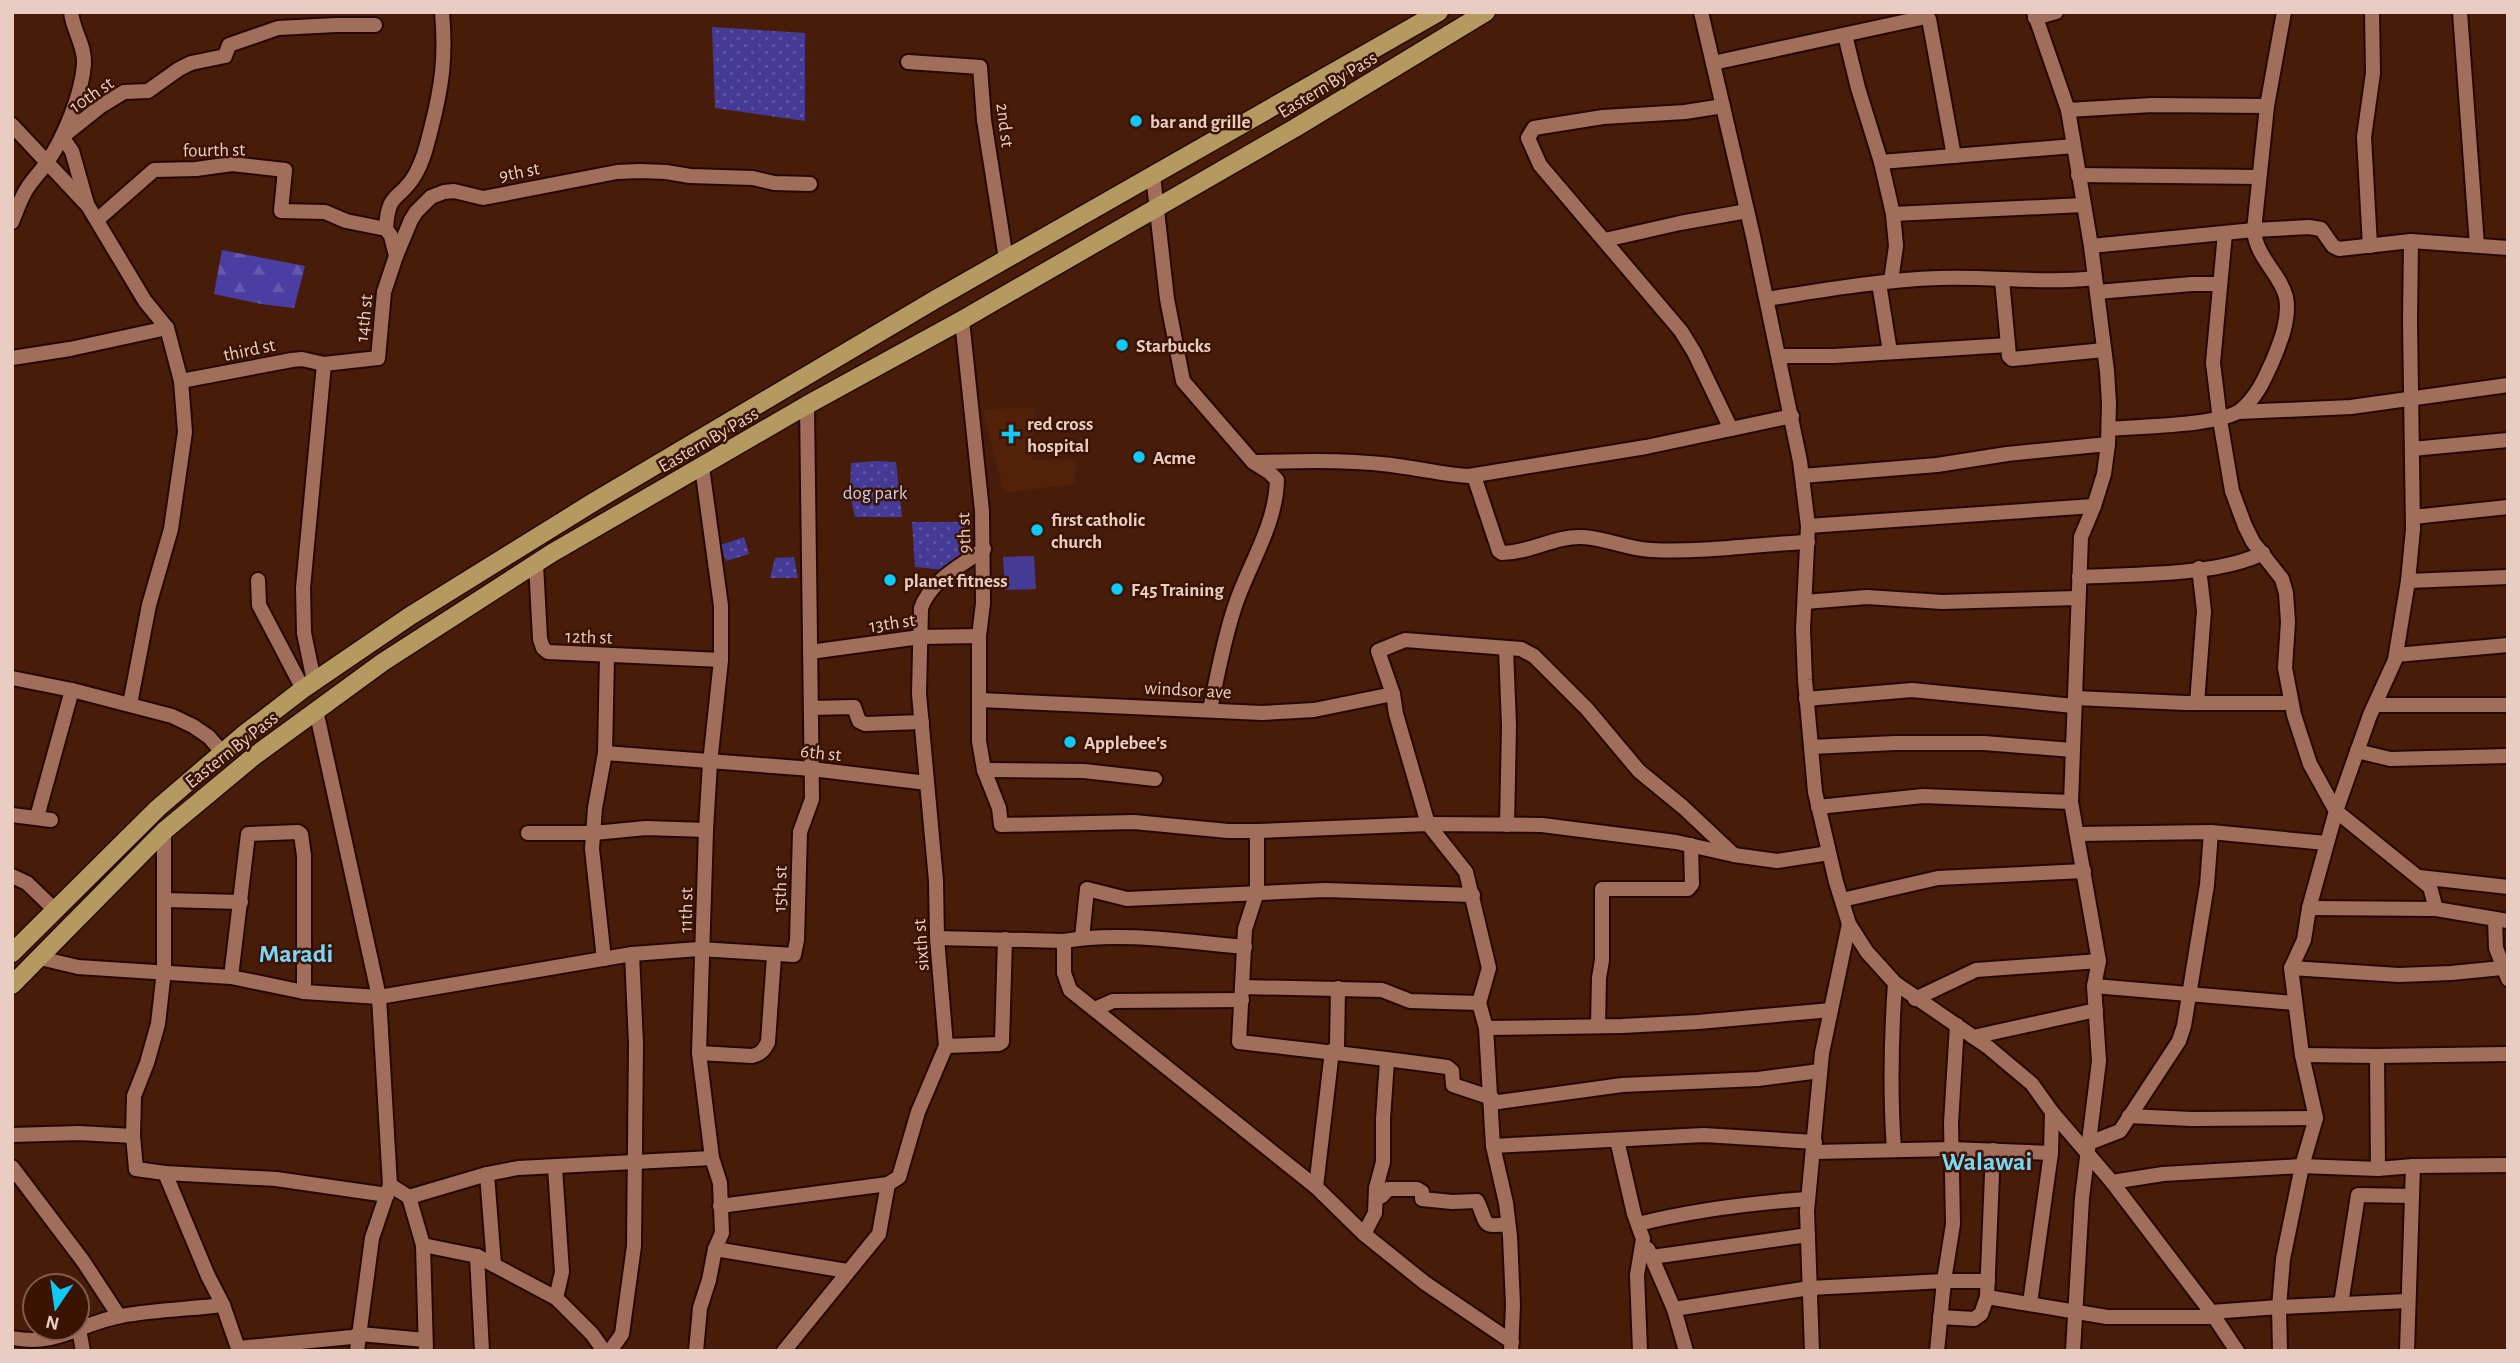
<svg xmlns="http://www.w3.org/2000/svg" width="2520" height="1363" font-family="'Alegreya Sans',sans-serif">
<defs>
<pattern id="grass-dots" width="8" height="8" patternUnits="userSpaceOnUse" patternTransform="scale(1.75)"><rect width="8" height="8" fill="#453b96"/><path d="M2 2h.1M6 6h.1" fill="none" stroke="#6056a3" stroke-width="1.8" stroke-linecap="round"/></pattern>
<pattern id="forest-firs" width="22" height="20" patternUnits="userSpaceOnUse" patternTransform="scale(1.75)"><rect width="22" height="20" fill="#4a3ea3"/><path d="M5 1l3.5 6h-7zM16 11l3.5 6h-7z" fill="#6459ae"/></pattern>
</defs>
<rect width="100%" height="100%" fill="#471d0a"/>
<path fill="#52210a" d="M1034 408 1033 460 1076 459 1075 484 1004 493 983 409Z"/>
<g fill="url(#grass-dots)">
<path d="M712 27 805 33V121L715 108Z"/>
<path d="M877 461 896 462 902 517H855L850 495 851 463Z"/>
<path d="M912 522H965L967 572 915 567Z"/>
<path d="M744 537 749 554 726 561 721 545Z"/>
<path d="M794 557 798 578H770L775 558Z"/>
</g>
<path fill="url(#forest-firs)" d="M222 250 305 266 294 308 261 304 214 294Z"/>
<path fill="#453b96" d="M1034 556 1036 589 1005 590 1003 557Z"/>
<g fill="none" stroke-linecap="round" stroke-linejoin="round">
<defs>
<g id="minor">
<path d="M1701 12 1753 236 1800 461 1808 526 1803 629 1805 680 1815 792 1836 882 1849 924 1867 952 1895 983 1988 1047 2032 1084 2052 1112 2112 1182 2211 1312 2237 1351"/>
<path d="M2034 12 2068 110 2091 246 2107 371 2109 403 2108 444 2104 474 2094 506 2081 537 2071 802 2099 961 2094 986 2099 1061 2082 1198 2073 1351"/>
<path d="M2460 12 2477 245"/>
<path d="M2035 18 2056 12"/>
<path d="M1845 35 1858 88 1881 162 1893 214 1896 246 1891 281"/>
<path d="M908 62 980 67 984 120 1006 259"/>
<path d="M1713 63 1926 17 1929 19 1954 156"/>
<path d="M1723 106 1685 112 1603 117 1534 128 1528 138 1540 165 1681 331 1694 352 1731 429"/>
<path d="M2068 110 2152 105 2267 106"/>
<path d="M12 125 88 206 145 301 167 328 181 381 185 432 171 529 149 605 130 704"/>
<path d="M62 137 101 106 124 92 148 91 179 69 191 63 225 56 229 45 278 28 336 25H375"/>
<path d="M62 137 72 151 87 204"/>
<path d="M1881 162 2074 146"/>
<path d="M1153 175 1167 299 1183 381 1253 462 1269 472 1277 480C1276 524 1250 563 1236 603 1224 637 1218 674 1210 709"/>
<path d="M2078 175 2258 177"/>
<path d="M1893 214 2083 205"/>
<path d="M97 220 154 170 196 169 232 164 285 170 281 211 325 212 346 221 386 229"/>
<path d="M12 222C17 210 21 197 28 187 34 178 42 170 48 161 64 137 82 94 84 64 85 45 73 31 71 12"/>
<path d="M2225 233 2213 363 2220 420 2232 491 2245 526 2253 542 2282 579 2286 593 2288 622 2285 668 2294 715 2310 764 2336 811 2430 887 2436 909"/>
<path d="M1605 240 1680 223 1747 211"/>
<path d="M2091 246 2254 230 2309 227 2321 229 2333 246 2339 249 2411 241 2508 248"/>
<path d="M2370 246 2364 137 2373 73 2372 12"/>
<path d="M396 256 411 220 416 212 431 197 444 192 454 191 483 198 617 172 640 171 666 172 690 176 753 178 774 183 810 184"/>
<path d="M2002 280 2009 356 2012 359 2104 350"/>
<path d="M1879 283 1890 352"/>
<path d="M2097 292 2192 284H2220"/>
<path d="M1767 299C1824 290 1881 280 1939 278 1991 276 2043 284 2095 278"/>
<path d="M962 320 982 511 983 603 979 636V741L984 770 999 808 1001 825 1134 822 1228 831H1257L1428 824 1542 825 1676 842 1734 855 1777 861 1829 853"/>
<path d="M1779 356H1834L2008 345"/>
<path d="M12 358 70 349 167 328"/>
<path d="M181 381 292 360 302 359 324 364"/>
<path d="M2239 412 2351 407 2508 385"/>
<path d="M2109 429C2139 426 2220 426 2241 410 2257 397 2265 378 2273 360 2281 341 2290 318 2286 297 2280 273 2256 258 2254 230L2267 106 2284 12"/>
<path d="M2412 449 2508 440"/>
<path d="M1254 462C1304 461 1355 459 1405 467 1427 470 1447 475 1469 476L1646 447 1792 416"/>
<path d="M1474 476 1499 551 1502 553C1529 553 1555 536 1582 537 1606 538 1627 549 1651 550 1704 553 1756 544 1808 542"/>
<path d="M1802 476 1937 465 2007 454 2108 444"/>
<path d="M2413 517 2508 507"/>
<path d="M1808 526 2094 506"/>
<path d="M536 564 540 639 543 648 548 652 721 660"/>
<path d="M2079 577C2131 574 2218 576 2263 553"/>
<path d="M258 580 259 605 303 689"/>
<path d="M2408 581 2508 577"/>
<path d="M1805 602 1867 597 1942 602 2078 598"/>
<path d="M1506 648 1509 726 1507 825"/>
<path d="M810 652 920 637 979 636"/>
<path d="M2396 655 2508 645"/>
<path d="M12 678 72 690 172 716 193 726 209 737 223 753"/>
<path d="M314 681 304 633 303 588 324 364 378 358 384 292 396 256 391 236 386 229C388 190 399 202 415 175 423 161 427 145 431 129 442 86 446 57 442 12"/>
<path d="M2075 698 2185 703H2291"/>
<path d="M1806 699 1912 690 2074 706"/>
<path d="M980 700 1262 713 1314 710 1393 694"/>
<path d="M2197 703 2204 611 2199 568"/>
<path d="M2375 705H2508"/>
<path d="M811 708 854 707 859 721 865 724 922 722"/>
<path d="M316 710 379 997 390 1185 372 1238 357 1351"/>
<path d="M1811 747 1895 743H1984L2072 750"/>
<path d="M2357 751 2390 759 2508 756"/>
<path d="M605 753 812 769 927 783"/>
<path d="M984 770 1084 771 1155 779"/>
<path d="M1818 807 1923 796 2071 802"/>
<path d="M12 815 51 820"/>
<path d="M37 817 72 690"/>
<path d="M164 831V971L158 1024 147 1063 134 1096 133 1136 136 1169 165 1173 208 1276 223 1305 239 1351"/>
<path d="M1257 831V892L1245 929 1239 1042C1308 1050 1378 1057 1447 1067L1452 1071 1453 1085 1492 1098"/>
<path d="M528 833H594L646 828 706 830"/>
<path d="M2077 834 2211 832 2326 843"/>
<path d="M12 876 27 883 56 911"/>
<path d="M2419 877 2508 887"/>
<path d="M164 900 241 902"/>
<path d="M1842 900 1938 878 2084 871"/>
<path d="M2309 908 2436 909 2508 921"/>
<path d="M2495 919 2496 948 2508 979"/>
<path d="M937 938 1064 941C1122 931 1186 942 1245 947"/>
<path d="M1082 938 1087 889 1127 899 1325 890 1473 895"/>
<path d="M1064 941V973L1070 990 1316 1187 1364 1234 1425 1283 1512 1342"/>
<path d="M40 958 78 967 231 977 304 992 379 997 632 954 699 949 794 955 797 940 800 832 812 799 807 405"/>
<path d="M604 959 592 849 595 808 605 753 607 656"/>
<path d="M2291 968 2399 975 2451 973 2502 968"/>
<path d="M231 977 248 834 298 832 301 834 304 856V992"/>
<path d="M2094 986 2295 1003"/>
<path d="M1242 987 1382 990 1410 1001 1479 1003"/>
<path d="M1915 999 1976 970 2099 961"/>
<path d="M1095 1009 1113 1001 1242 1000"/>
<path d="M1598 1026 1599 978 1602 960V889H1688L1692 884 1691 845"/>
<path d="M1486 1028 1622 1026 1698 1022 1831 1010"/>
<path d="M1973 1037 2096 1010"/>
<path d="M946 1046 999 1044 1002 1042 1005 939"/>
<path d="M699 1053 752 1056C761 1054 764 1050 768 1042L774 956"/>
<path d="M2302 1055 2377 1056 2508 1054"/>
<path d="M2377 1056 2378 1169"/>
<path d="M1491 1103 1622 1085 1758 1079 1820 1071"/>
<path d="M2129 1116 2191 1119 2316 1118"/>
<path d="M12 1135 79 1133 133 1136"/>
<path d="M1617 1140 1634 1214 1643 1239 1637 1275 1640 1351"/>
<path d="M2089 1143 2120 1131 2179 1041 2184 1026 2207 885 2211 832"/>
<path d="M1493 1146 1704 1135 1815 1142"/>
<path d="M1894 1150C1890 1094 1891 1040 1895 983"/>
<path d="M1814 1152 1951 1149 2051 1153"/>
<path d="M12 1167 83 1261 119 1316"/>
<path d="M555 1168 562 1272 556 1298"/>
<path d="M165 1173 276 1179 387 1195"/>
<path d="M487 1174 494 1265"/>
<path d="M2112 1182 2163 1174 2302 1166 2378 1169 2413 1166 2508 1165"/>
<path d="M390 1185 409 1197 423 1245 477 1256 556 1298 592 1334 604 1351"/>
<path d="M1316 1187 1332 1051 1337 1047 1338 988"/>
<path d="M409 1197 487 1174 518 1168 712 1158"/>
<path d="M1376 1199 1382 1196 1388 1189H1417L1422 1192V1199L1452 1202 1477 1201C1488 1223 1480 1228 1508 1224"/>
<path d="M720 1206 888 1184 899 1177 918 1112 946 1046 937 938 936 881 919 694 921 608C931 580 961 566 984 549"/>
<path d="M1638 1224C1694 1210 1750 1203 1808 1199"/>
<path d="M1364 1234 1375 1213 1376 1188 1383 1162V1119L1387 1061"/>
<path d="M423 1245 426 1351"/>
<path d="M715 1249 847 1271"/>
<path d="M1648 1249 1674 1309 1686 1351"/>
<path d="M477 1256 482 1351"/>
<path d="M1652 1257 1808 1235"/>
<path d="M1987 1297 2107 1317H2213"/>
<path d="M2030 1303 2051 1153 2052 1112"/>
<path d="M2341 1304 2358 1195 2412 1196"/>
<path d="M1674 1309 1810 1288 1944 1281H1988"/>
<path d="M2211 1312 2279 1307 2407 1301"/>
<path d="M1940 1317 1974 1319 1981 1314 1987 1297 1993 1150"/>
<path d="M79 1329 83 1351"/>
<path d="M12 1338C58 1347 80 1323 121 1316 154 1310 189 1309 223 1305"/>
<path d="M238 1348 352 1337 360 1334 425 1340"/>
<path d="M610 1351 622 1334 634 1246 636 1044 632 954"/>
<path d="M696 1351 700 1308 709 1280 715 1249 722 1233 720 1183 712 1158 699 1053 706 830 710 763 721 660V606L702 467"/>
<path d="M784 1351 879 1234 888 1184"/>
<path d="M1511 1351 1513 1305 1510 1236 1506 1203 1493 1146 1486 1028 1479 1003 1489 968 1466 872 1428 824 1396 714 1393 694 1378 651 1405 640 1521 649 1534 656 1587 709 1639 771 1683 807 1734 855"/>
<path d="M1812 1351 1807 1211 1822 1053 1849 924"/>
<path d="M1937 1351 1944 1281 1953 1224 1951 1123 1957 1025"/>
<path d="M2280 1351 2279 1307 2283 1259 2302 1166 2316 1118 2302 1055 2291 968 2304 940 2309 908 2336 811 2370 715 2395 660 2408 581 2413 529 2410 321 2411 241"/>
<path d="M2407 1351 2413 1166"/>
</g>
<g id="major">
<path d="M12 953 158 808 242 736 303 689 410 616 592 503 936 299 1439 12"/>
<path d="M12 985 164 831 253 757 383 662 552 553 807 405 962 320 1295 128 1486 12"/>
</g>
</defs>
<use href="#minor" stroke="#270800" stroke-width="18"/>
<use href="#major" stroke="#270800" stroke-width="21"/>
<use href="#minor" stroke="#a06e5a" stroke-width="14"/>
<use href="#major" stroke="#b49a61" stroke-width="18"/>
</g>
<g fill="#0ecafa" stroke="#3b1301" stroke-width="2.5">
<circle cx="1136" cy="121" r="7"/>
<circle cx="1122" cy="345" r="7"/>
<path d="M1007.5 423.5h7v7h7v7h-7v7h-7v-7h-7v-7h7z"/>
<circle cx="1139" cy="457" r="7"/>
<circle cx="1037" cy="530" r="7"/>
<circle cx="890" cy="580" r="7"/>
<circle cx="1117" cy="589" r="7"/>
<circle cx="1070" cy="742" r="7"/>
</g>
<g text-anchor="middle" stroke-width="5" stroke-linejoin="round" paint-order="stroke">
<g font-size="19" fill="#eacdc2" stroke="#3b1301">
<text transform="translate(1327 84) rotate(-31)" y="7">Eastern By Pass</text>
<text transform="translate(91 94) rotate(-34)" y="7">10th st</text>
<text transform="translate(1006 125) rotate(83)" y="7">2nd st</text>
<text transform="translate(214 149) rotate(-1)" y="7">fourth st</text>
<text transform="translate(519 171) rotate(-11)" y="7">9th st</text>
<text transform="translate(363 318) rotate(-84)" y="7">14th st</text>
<text transform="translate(249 349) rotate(-12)" y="7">third st</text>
<text transform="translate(708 439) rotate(-30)" y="7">Eastern By Pass</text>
<text transform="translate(963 533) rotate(-92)" y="7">9th st</text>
<text transform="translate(892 622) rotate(-8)" y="7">13th st</text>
<text transform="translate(589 636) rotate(2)" y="7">12th st</text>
<text transform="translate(1188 689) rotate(3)" y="7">windsor ave</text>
<text transform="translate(231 749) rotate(-38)" y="7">Eastern By Pass</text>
<text transform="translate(821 752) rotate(6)" y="7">6th st</text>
<text transform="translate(779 889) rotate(-88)" y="7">15th st</text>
<text transform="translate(685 910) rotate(-89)" y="7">11th st</text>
<text transform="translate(920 945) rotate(-94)" y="7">sixth st</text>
</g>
<g font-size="19" font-weight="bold" fill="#eacdc2" stroke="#3b1301" text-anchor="start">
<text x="1150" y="128">bar and grille</text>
<text x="1136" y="352">Starbucks</text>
<text x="1027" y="430">red cross<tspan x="1027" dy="22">hospital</tspan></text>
<text x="1153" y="464">Acme</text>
<text x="1051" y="526">first catholic<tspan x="1051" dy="22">church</tspan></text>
<text x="904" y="587">planet fitness</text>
<text x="1131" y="596">F45 Training</text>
<text x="1084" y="749">Applebee's</text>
</g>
<g font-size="19" fill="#cccde8" stroke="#3b1301">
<text x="875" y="499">dog park</text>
</g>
<g font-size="26" font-weight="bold" fill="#79d7f8" stroke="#3b1301">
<text x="296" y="962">Maradi</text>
<text x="1987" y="1170">Walawai</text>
</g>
</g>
<rect width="2520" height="1363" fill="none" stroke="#eacdc2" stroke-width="28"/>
<g transform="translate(56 1307) rotate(193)"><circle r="33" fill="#3b1301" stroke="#815d4e" stroke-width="2"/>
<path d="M0-5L12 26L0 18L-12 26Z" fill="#0ecafa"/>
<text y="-10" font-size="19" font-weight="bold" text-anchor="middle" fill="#eacdc2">N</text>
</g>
</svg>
